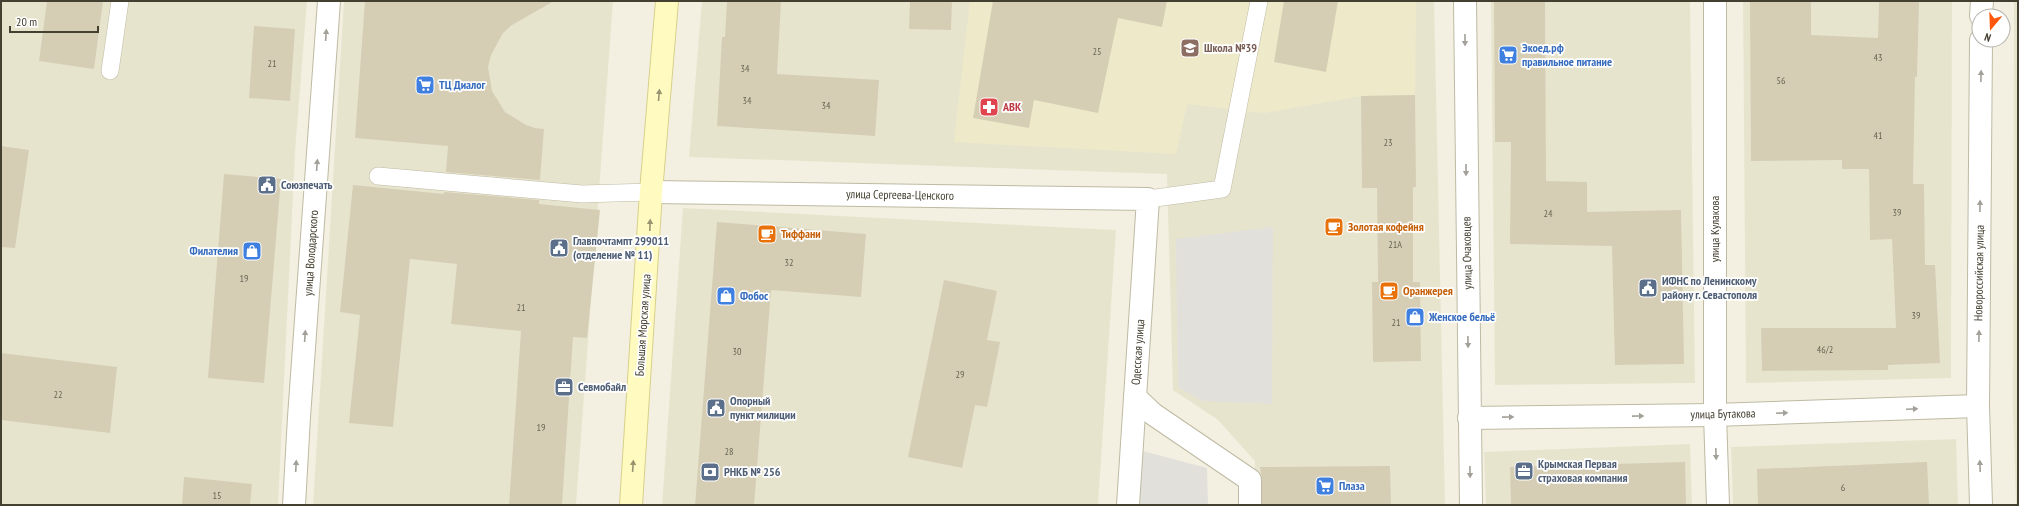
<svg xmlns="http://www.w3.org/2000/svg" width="2019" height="506" font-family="'PT Sans Narrow',sans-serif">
<rect width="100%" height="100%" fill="#f3f0e1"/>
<g fill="#e7e4ce">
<path d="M1 1H307L295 152 278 505H1Z"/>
<path d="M344 1H613L576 505H313Z"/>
<path d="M702 1H1434L1445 505H1255V461L1218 420 1173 390 1167 174 689 157Z"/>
<path d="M1491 1H1690L1695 383 1495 385Z"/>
<path d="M1743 1H1952L1951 378 1746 383Z"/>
<path d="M2014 1H2018V505H2016L2013 408Z"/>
<path d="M683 208 1116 230 1098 505H662Z"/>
<path d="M1956 439 1958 505H1733L1731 447Z"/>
<path d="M1690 444 1692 505H1486L1484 452Z"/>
</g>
<path fill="#eeeac9" d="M970 1H1416L1415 95 1361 96 1264 113 1187 104 1176 154 954 142Z"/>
<g fill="#e2e0db">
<path d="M1273 227 1272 404 1202 401 1178 387 1176 239Z"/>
<path d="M1139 450 1207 468 1208 505H1138Z"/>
</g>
<g fill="#d5ceb5">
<path d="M47 1H103L94 69 39 61Z"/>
<path d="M365 1H554L512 25 503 33 491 55 488 67 492 91 505 112 526 125 535 128 544 129 540 180 446 172 448 146 355 138Z"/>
<path d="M727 1H781L777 74 879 80 875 136 717 126 722 37H725Z"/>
<path d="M910 1H952L951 30 909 29Z"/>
<path d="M993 1H1167L1162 27 1118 18 1098 113 1034 100 1029 128 973 118Z"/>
<path d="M1284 1H1338L1326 72 1274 62Z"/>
<path d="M1494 1H1545L1546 181 1587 182V212L1681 210 1684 364 1615 365 1612 246 1510 244 1511 142H1495Z"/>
<path d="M1750 1H1811V35L1878 38 1879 1H1919L1917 77H1915L1913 184H1924L1925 265H1935L1940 363 1888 365V370L1762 371 1761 328H1896L1892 239 1870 240 1869 169H1842V160L1751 161Z"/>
<path d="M254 26 295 29 290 101 249 98Z"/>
<path d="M1415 95 1416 187H1413V282H1420L1421 361 1373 362 1372 282H1378L1377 188H1362L1361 96Z"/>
<path d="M1 146 29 150 15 248 1 247Z"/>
<path d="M224 174 281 179 264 383 208 378Z"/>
<path d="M353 185 444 194V192L539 200V204L600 210 587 338 573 337 562 505H509L521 331 451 324 457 264 410 259 393 427 349 423 360 315 340 312Z"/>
<path d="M717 222 866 234 861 297 771 290 754 505H695Z"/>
<path d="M944 280 997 291 987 340 1000 342 987 407 975 405 962 468 908 457Z"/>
<path d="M1 353 117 367 110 433 1 420Z"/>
<path d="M1685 462 1686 505H1511L1510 467Z"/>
<path d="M1927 462 1929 505H1758L1757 469Z"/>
<path d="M1390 466 1391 505H1262V480L1260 467Z"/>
<path d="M184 477 252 484 250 505H182Z"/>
</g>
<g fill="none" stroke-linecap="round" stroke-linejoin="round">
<defs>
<g id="service">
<path d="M110 71 120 1"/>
<path d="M378 176 582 194 651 192"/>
<path d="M1148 199 1222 189 1259 1"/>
</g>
<g id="minor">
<path d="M1465 1 1471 505"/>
<path d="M1715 1V415L1718 505"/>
<path d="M1981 16 1982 1"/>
<path d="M651 192 1148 199 1128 505"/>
<path d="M1135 397 1153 414 1250 480V505"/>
<path d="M1469 418 1715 415 1978 406"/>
<path d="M294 505 299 417 329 1"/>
<path d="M1981 505 1978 406 1981 40"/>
</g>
<path id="secondary" d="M631 505 651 192 667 1"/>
</defs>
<use href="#service" stroke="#bebaa3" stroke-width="18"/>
<use href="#minor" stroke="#bebaa3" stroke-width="24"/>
<use href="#secondary" stroke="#d8d08b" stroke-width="24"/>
<use href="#service" stroke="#fff" stroke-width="17"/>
<use href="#minor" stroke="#fff" stroke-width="22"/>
<use href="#secondary" stroke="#fffabf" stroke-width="22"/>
</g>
<defs><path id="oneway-solid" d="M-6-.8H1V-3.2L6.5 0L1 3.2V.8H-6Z"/></defs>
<g fill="#a2a098">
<use href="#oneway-solid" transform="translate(326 35) rotate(-86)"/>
<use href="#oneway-solid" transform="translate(1465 40) rotate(90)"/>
<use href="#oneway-solid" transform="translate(1981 76) rotate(-89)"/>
<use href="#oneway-solid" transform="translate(317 165) rotate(-86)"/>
<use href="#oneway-solid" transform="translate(1466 170) rotate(90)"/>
<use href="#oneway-solid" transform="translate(1980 206) rotate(-89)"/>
<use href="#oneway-solid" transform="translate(305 336) rotate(-86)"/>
<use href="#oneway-solid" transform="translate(1979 336) rotate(-89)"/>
<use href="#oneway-solid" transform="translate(1468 342) rotate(89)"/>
<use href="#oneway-solid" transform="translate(1912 409) rotate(-2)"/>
<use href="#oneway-solid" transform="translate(1782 413) rotate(-2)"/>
<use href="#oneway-solid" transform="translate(1638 416) rotate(-1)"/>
<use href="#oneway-solid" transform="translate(1508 417) rotate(-1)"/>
<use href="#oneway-solid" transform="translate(1716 454) rotate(88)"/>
<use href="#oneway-solid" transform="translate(296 466) rotate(-87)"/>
<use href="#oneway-solid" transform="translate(1980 466) rotate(-92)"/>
<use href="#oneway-solid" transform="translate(1470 472) rotate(89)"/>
</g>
<g fill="#989471">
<use href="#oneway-solid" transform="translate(659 95) rotate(-85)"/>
<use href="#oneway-solid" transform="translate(650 225) rotate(-88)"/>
<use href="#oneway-solid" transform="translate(633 466) rotate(-86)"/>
</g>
<defs>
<symbol id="school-square" viewBox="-11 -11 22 22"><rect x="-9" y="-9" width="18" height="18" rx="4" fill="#8d6e63" stroke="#fff"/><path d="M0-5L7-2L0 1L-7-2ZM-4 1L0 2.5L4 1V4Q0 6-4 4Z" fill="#fff"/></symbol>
<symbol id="supermarket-square" viewBox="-11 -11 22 22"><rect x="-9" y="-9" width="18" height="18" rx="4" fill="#3f7fe0" stroke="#fff"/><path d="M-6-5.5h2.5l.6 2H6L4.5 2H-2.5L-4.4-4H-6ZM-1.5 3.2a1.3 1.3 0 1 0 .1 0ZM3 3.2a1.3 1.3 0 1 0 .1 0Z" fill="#fff"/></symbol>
<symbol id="pharmacy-square" viewBox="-11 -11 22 22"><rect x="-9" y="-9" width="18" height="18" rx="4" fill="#e0444e" stroke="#fff"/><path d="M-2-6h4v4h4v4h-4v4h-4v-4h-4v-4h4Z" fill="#fff"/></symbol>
<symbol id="civic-square" viewBox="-11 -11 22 22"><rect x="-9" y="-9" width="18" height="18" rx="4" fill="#5c6f8a" stroke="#fff"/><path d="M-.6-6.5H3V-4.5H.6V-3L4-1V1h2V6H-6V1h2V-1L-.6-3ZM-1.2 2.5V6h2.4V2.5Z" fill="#fff"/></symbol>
<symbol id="cafe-square" viewBox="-11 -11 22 22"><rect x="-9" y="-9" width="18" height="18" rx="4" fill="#e8710a" stroke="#fff"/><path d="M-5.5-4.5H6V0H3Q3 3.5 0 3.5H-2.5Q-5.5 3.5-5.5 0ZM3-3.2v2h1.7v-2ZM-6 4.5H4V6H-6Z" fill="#fff"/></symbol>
<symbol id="shop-square" viewBox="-11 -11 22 22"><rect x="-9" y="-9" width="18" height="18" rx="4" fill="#3f7fe0" stroke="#fff"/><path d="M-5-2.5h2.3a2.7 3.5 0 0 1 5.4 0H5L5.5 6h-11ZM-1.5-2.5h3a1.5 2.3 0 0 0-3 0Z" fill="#fff"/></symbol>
<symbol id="office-square" viewBox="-11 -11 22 22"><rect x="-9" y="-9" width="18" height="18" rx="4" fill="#5c6f8a" stroke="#fff"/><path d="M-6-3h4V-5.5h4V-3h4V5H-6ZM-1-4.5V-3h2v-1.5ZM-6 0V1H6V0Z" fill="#fff"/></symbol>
<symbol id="bank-square" viewBox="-11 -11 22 22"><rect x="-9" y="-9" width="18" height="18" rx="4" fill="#5c6f8a" stroke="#fff"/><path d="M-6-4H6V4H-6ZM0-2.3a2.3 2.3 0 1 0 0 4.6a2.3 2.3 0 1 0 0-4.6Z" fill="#fff"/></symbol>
</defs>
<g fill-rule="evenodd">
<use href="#school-square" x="1179" y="37" width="22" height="22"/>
<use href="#supermarket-square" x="1497" y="44" width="22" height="22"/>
<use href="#supermarket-square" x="414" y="74" width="22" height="22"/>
<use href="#pharmacy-square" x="978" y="96" width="22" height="22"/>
<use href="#civic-square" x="256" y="174" width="22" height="22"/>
<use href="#cafe-square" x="1323" y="216" width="22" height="22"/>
<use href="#cafe-square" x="756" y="223" width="22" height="22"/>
<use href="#civic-square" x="548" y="237" width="22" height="22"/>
<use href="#shop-square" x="241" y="240" width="22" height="22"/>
<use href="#civic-square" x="1637" y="277" width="22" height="22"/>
<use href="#cafe-square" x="1378" y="280" width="22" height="22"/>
<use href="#shop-square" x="715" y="285" width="22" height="22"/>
<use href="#shop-square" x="1404" y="306" width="22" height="22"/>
<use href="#office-square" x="553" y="376" width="22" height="22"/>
<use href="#civic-square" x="705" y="397" width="22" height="22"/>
<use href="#office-square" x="1513" y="460" width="22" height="22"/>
<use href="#bank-square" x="699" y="461" width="22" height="22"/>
<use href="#supermarket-square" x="1314" y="475" width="22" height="22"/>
</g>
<g text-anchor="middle" stroke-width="3.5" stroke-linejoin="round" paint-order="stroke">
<g font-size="10" fill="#686452">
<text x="1097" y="55">25</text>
<text x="1878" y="61">43</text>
<text x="272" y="67">21</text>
<text x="745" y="72">34</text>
<text x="1781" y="84">56</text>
<text x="747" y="104">34</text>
<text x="826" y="109">34</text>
<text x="1878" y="139">41</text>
<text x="1388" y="146">23</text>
<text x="1897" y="216">39</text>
<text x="1548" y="217">24</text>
<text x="1395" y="248">21А</text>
<text x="789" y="266">32</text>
<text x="244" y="282">19</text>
<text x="521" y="311">21</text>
<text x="1916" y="319">39</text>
<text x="1396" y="326">21</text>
<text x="1825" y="353">46/2</text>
<text x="737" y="355">30</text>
<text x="960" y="378">29</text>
<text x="58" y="398">22</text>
<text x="541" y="431">19</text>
<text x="729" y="455">28</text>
<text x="1843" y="491">6</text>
<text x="217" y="499">15</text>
</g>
<g font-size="12" font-weight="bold" fill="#785e54" stroke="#fff" text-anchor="start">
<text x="1204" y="52">Школа №39</text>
</g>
<g font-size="12" font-weight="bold" fill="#366cbe" stroke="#fff" text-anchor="start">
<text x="1522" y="52">Экоед.рф<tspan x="1522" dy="14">правильное питание</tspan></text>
<text x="439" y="89">ТЦ Диалог</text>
<text x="238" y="255" text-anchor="end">Филателия</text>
<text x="740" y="300">Фобос</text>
<text x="1429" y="321">Женское бельё</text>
<text x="1339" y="490">Плаза</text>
</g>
<g font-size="12" font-weight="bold" fill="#be3a42" stroke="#fff" text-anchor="start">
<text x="1003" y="111">АВК</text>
</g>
<g font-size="12" font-weight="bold" fill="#4e5e75" stroke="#fff" text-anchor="start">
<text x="281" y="189">Союзпечать</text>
<text x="573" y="245">Главпочтампт 299011<tspan x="573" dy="14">(отделение № 11)</tspan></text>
<text x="1662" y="285">ИФНС по Ленинскому<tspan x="1662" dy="14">району г. Севастополя</tspan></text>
<text x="578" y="391">Севмобайл</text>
<text x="730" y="405">Опорный<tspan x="730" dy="14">пункт милиции</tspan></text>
<text x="1538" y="468">Крымская Первая<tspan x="1538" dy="14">страховая компания</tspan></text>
<text x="724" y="476">РНКБ № 256</text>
</g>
<g font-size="12" fill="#444031" stroke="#fff">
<text transform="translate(900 195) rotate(1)" y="4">улица Сергеева-Ценского</text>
<text transform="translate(1715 229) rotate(-90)" y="4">улица Кулакова</text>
<text transform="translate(311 253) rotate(-86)" y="4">улица Володарского</text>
<text transform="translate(1467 253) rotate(-91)" y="4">улица Очаковцев</text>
<text transform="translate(1979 273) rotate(-89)" y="4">Новороссийская улица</text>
<text transform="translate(643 325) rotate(-86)" y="4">Большая Морская улица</text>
<text transform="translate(1138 352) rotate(-86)" y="4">Одесская улица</text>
<text transform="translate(1723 414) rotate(-1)" y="4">улица Бутакова</text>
</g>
<g font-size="12" font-weight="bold" fill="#c56008" stroke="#fff" text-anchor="start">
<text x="1348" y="231">Золотая кофейня</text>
<text x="781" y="238">Тиффани</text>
<text x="1403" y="295">Оранжерея</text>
</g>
</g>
<rect width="2019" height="506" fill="none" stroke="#444031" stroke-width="4"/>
<g transform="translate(1991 28) rotate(199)"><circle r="19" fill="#ffffff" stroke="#b4b3ad"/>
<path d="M0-3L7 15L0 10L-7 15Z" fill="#ff580c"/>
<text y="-6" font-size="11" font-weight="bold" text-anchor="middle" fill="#444031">N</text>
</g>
<path d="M10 26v6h88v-6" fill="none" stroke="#444031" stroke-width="2"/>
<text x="16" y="26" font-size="12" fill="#444031" stroke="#ffffff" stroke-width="3" paint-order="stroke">20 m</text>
</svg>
